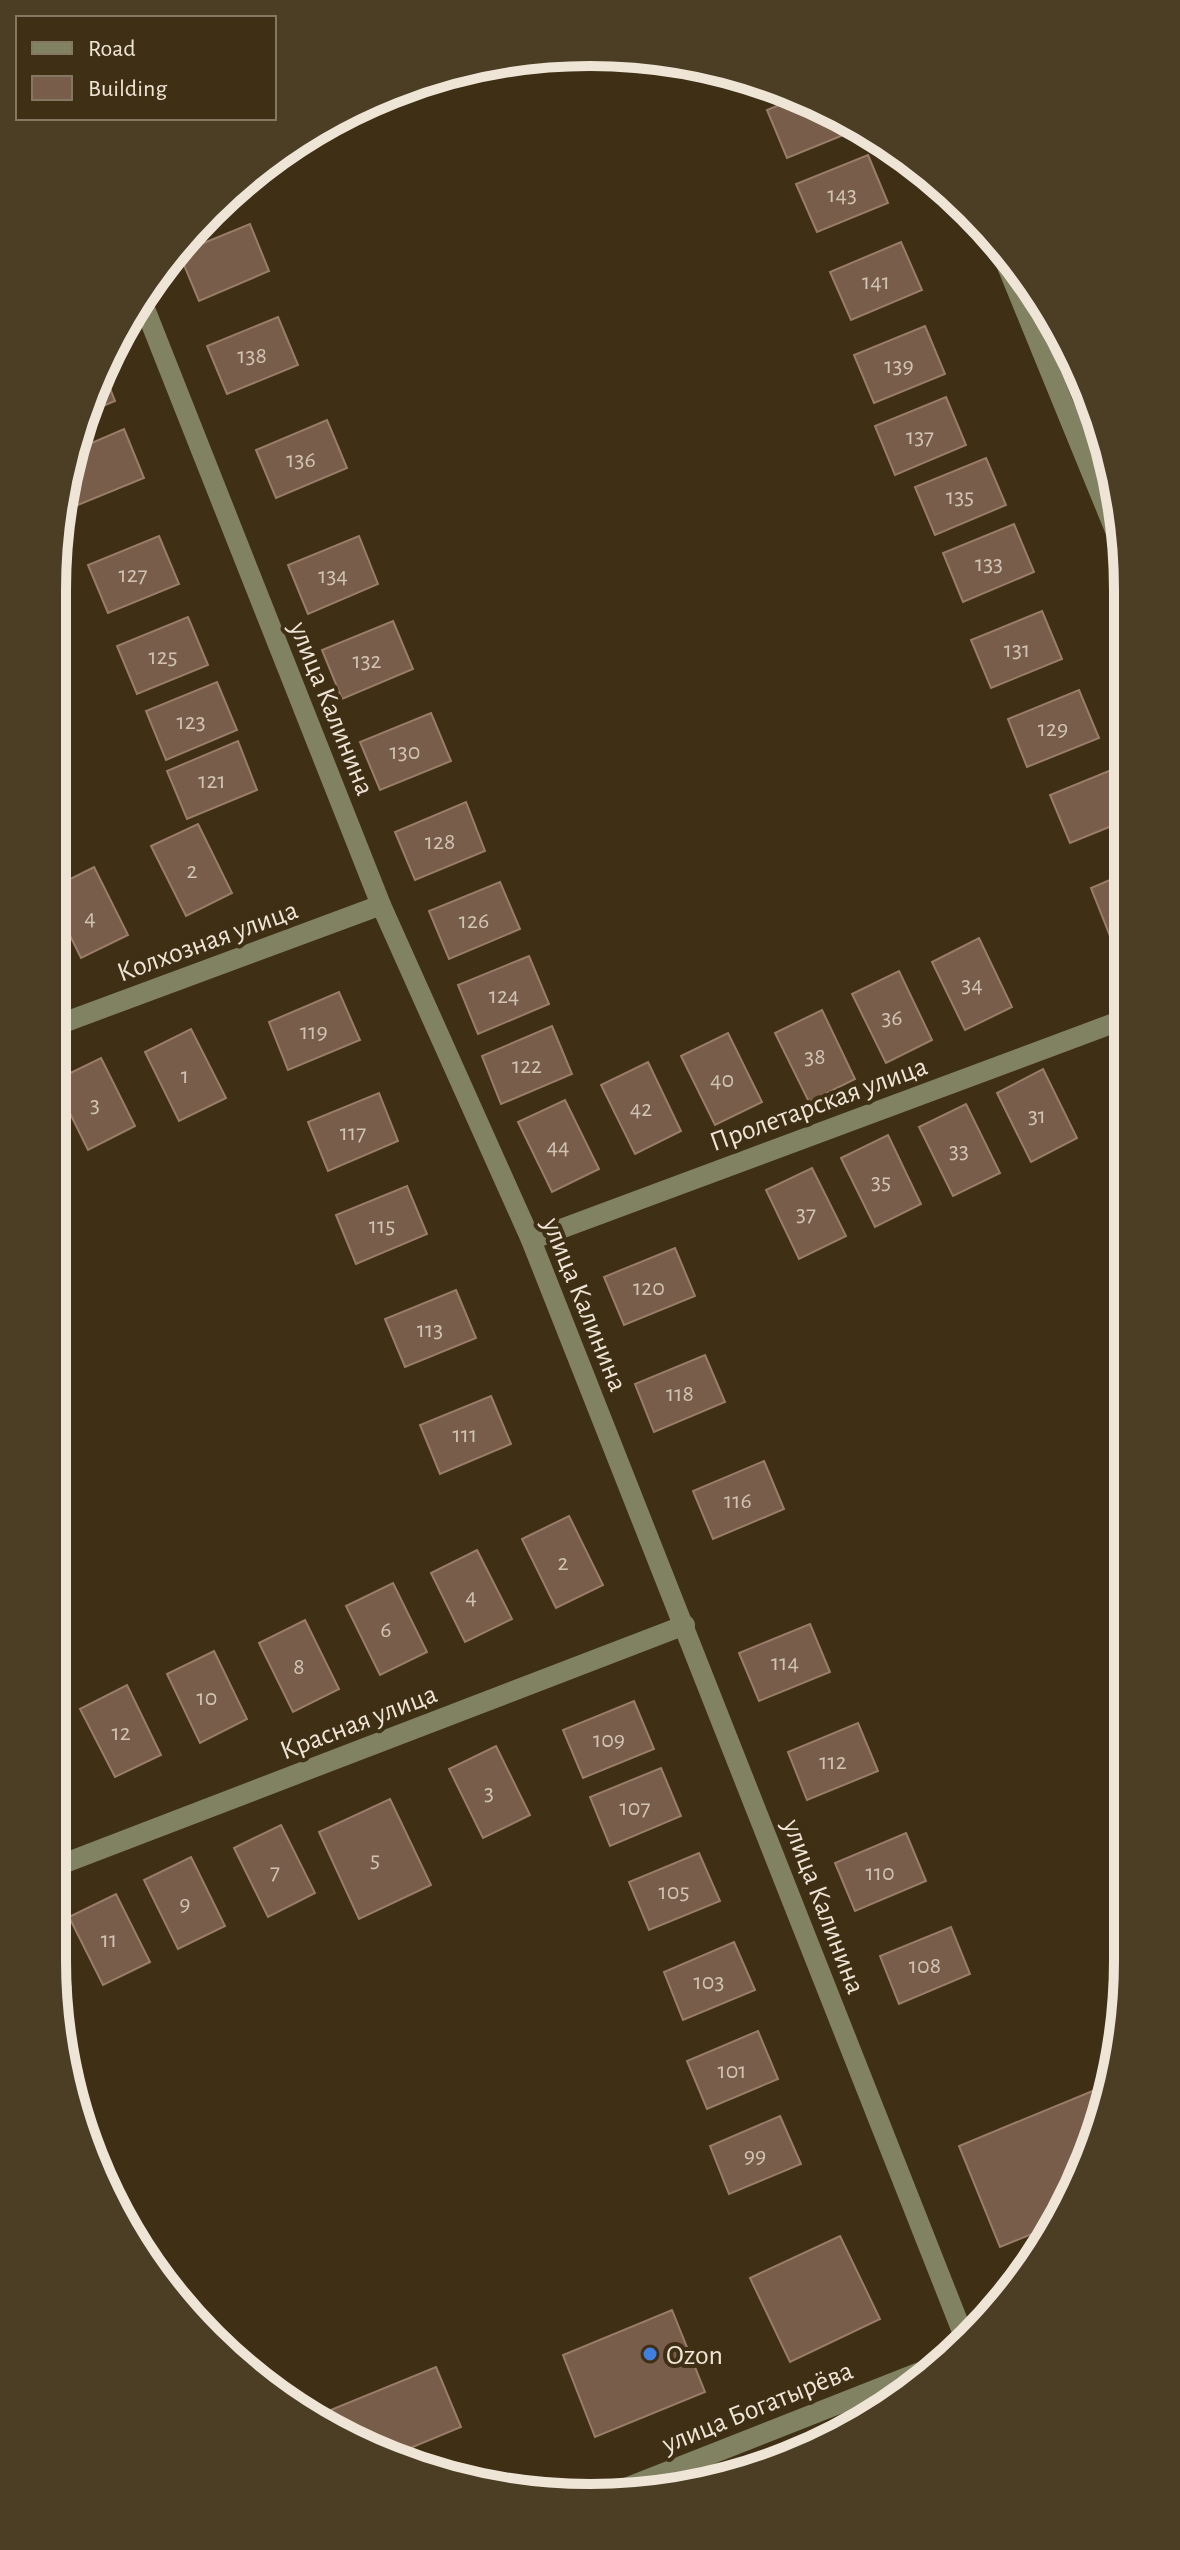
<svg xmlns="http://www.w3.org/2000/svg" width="1180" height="2550" font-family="'Alegreya Sans',sans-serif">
<rect width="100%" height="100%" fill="#3e2f15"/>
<g fill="#785d4a" stroke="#9a7d69" stroke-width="2">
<path d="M543 57 497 75 491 62Z"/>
<path d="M801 96 858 129 787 158 767 110Z"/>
<path d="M868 155 888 203 817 232 796 184Z"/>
<path d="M250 224 269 271 199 301 179 253Z"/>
<path d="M901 242 922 290 851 320 830 272Z"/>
<path d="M278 317 298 365 227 394 207 346Z"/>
<path d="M925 326 945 374 874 403 854 355Z"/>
<path d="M102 368 115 401 84 414 93 385Z"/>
<path d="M946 397 966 445 895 475 875 426Z"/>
<path d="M327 420 347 468 276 498 256 450Z"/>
<path d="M124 429 144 478 73 507 63 483 73 451Z"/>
<path d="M986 458 1006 505 935 535 915 487Z"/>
<path d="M1014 524 1034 572 963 602 943 553Z"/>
<path d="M159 536 179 584 108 613 88 565Z"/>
<path d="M359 536 378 584 308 614 288 565Z"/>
<path d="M1042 611 1062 659 991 688 971 640Z"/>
<path d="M188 617 208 665 137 694 117 646Z"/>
<path d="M393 621 413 669 342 699 322 650Z"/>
<path d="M217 682 237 730 166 760 146 711Z"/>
<path d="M1079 690 1099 738 1027 767 1008 719Z"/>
<path d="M431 713 451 761 380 790 360 742Z"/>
<path d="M238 741 257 790 187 819 167 771Z"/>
<path d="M1121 766 1124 773V821L1070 843 1050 795Z"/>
<path d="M466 802 485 851 415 880 395 832Z"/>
<path d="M198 824 232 893 186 916 151 846Z"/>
<path d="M94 867 128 935 81 958 52 899V888Z"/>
<path d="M1124 874 1125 930 1110 936 1091 888Z"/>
<path d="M500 882 520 929 449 959 429 911Z"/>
<path d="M979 938 1012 1007 965 1030 932 962Z"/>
<path d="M529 956 549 1004 478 1034 458 985Z"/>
<path d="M899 971 932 1040 886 1063 852 994Z"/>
<path d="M339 992 360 1040 288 1070 269 1022Z"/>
<path d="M822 1010 855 1079 809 1102 775 1033Z"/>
<path d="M552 1026 572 1074 501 1104 482 1056Z"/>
<path d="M191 1029 226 1098 179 1121 145 1052Z"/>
<path d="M728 1033 762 1102 715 1125 681 1056Z"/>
<path d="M101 1058 135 1126 88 1150 54 1081Z"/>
<path d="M648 1062 681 1131 635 1154 601 1085Z"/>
<path d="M1043 1069 1077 1138 1031 1162 997 1093Z"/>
<path d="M379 1093 398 1141 328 1171 308 1122Z"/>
<path d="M565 1100 599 1169 552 1192 518 1122Z"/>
<path d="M966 1104 1000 1173 953 1196 919 1127Z"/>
<path d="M888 1135 921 1204 875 1227 841 1158Z"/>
<path d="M812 1168 846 1236 799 1259 766 1190Z"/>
<path d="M407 1186 427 1234 356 1264 336 1215Z"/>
<path d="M675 1248 695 1296 624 1325 604 1277Z"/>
<path d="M456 1290 476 1338 405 1367 385 1319Z"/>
<path d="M705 1355 725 1402 654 1432 635 1384Z"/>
<path d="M491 1396 511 1444 440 1474 420 1425Z"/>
<path d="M764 1461 784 1509 713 1539 693 1491Z"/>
<path d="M569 1516 603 1585 556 1608 522 1539Z"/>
<path d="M477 1550 512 1619 465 1642 431 1573Z"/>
<path d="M393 1583 427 1652 380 1675 346 1606Z"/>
<path d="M305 1620 339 1689 293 1712 259 1643Z"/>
<path d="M810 1624 830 1672 759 1701 739 1653Z"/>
<path d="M214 1651 247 1719 200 1743 167 1674Z"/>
<path d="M127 1685 161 1755 115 1777 80 1709Z"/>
<path d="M634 1701 654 1749 583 1778 563 1730Z"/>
<path d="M858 1723 878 1771 807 1800 788 1752Z"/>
<path d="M496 1746 530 1815 483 1838 449 1769Z"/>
<path d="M52 1754 70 1792 52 1801Z"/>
<path d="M661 1768 681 1816 610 1846 590 1797Z"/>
<path d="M390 1799 431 1885 359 1919 319 1832Z"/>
<path d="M281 1825 315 1893 268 1917 234 1848Z"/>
<path d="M906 1833 926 1881 855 1911 835 1863Z"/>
<path d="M699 1853 720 1901 649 1930 629 1882Z"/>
<path d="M191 1857 225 1926 178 1949 144 1880Z"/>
<path d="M116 1894 150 1962 103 1985 69 1917Z"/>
<path d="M951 1927 970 1974 899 2004 880 1956Z"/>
<path d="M734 1942 755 1990 683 2020 664 1972Z"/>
<path d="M52 1949 71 1987 58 1994 52 1960Z"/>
<path d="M758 2031 778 2079 707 2109 687 2061Z"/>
<path d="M1112 2083 1087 2165 1049 2227 1000 2247 959 2146Z"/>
<path d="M780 2116 801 2164 729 2194 710 2146Z"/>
<path d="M840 2236 880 2319 790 2362 750 2278Z"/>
<path d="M672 2310 705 2392 595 2437 563 2355Z"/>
<path d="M436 2367 461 2427 396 2454 321 2426 311 2418Z"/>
</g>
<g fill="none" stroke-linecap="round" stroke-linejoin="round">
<g stroke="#818262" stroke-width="20">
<path d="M998 244 1123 550"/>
<path d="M140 296 381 905 531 1240 965 2339"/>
<path d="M52 1027 381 905"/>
<path d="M531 1240 1125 1019"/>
<path d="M52 1868 685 1625"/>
<path d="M605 2496 930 2368"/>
</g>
</g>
<circle fill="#3f7fe0" stroke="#3e2f15" stroke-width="3" cx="650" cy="2354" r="8"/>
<g text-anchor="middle" stroke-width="8" stroke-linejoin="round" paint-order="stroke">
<g font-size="24" fill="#d1c3b3">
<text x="842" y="202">143</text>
<text x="876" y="289">141</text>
<text x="252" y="363">138</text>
<text x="899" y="373">139</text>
<text x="920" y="444">137</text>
<text x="301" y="467">136</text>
<text x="960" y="504">135</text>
<text x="989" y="571">133</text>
<text x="133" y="582">127</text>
<text x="333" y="583">134</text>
<text x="1017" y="657">131</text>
<text x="163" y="664">125</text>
<text x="367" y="668">132</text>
<text x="191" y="729">123</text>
<text x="1053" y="736">129</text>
<text x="405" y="759">130</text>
<text x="212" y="788">121</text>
<text x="440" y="849">128</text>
<text x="192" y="878">2</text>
<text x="90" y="925">4</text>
<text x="474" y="928">126</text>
<text x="972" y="992">34</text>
<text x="504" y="1003">124</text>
<text x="892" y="1025">36</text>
<text x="314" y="1039">119</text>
<text x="815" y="1064">38</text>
<text x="527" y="1073">122</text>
<text x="185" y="1083">1</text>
<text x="722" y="1087">40</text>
<text x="95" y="1112">3</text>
<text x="641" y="1116">42</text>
<text x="1037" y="1123">31</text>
<text x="353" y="1140">117</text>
<text x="558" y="1154">44</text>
<text x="959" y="1158">33</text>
<text x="881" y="1189">35</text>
<text x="806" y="1221">37</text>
<text x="382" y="1233">115</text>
<text x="649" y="1295">120</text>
<text x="430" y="1337">113</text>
<text x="680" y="1401">118</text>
<text x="465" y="1442">111</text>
<text x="738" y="1508">116</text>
<text x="563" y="1570">2</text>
<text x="471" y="1604">4</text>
<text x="386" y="1637">6</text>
<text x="785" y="1670">114</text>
<text x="299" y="1674">8</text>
<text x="207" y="1705">10</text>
<text x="121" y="1740">12</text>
<text x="609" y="1747">109</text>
<text x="833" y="1769">112</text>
<text x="489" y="1800">3</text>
<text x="635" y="1815">107</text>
<text x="375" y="1867">5</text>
<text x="275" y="1879">7</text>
<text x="880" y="1880">110</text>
<text x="674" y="1899">105</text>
<text x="185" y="1911">9</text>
<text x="109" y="1947">11</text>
<text x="925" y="1973">108</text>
<text x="709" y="1989">103</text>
<text x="732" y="2078">101</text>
<text x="755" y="2163">99</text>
</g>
<g font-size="28" fill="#efe5d6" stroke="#3e2f15">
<text transform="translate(333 708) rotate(68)" y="10">улица Калинина</text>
<text transform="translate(207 940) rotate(-20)" y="10">Колхозная улица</text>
<text transform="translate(818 1103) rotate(-20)" y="10">Пролетарская улица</text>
<text transform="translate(586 1304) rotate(68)" y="10">улица Калинина</text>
<text transform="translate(358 1721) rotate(-21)" y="10">Красная улица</text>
<text transform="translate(825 1906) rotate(69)" y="10">улица Калинина</text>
<text transform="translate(757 2406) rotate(-22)" y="10">улица Богатырёва</text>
</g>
<g font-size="28" fill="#efe5d6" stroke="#3e2f15" text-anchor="start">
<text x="666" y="2364">Ozon</text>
</g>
</g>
<path d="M0 0H1180V2550H0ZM590 66H590A524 524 0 0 1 1114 590V1960A524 524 0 0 1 590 2484H590A524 524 0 0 1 66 1960V590A524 524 0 0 1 590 66Z" fill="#4c3e24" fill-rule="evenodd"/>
<path fill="none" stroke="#efe5d6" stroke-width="10" d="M590 66H590A524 524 0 0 1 1114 590V1960A524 524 0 0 1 590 2484H590A524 524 0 0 1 66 1960V590A524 524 0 0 1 590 66Z"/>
<rect x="16" y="16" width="260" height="104" fill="#3e2f15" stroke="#857862" stroke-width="2"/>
<rect x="32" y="42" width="40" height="12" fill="#818262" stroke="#857862" stroke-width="2"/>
<text x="88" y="56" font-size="24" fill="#efe5d6">Road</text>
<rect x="32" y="76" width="40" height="24" fill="#785d4a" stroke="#857862" stroke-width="2"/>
<text x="88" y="96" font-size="24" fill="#efe5d6">Building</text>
</svg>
